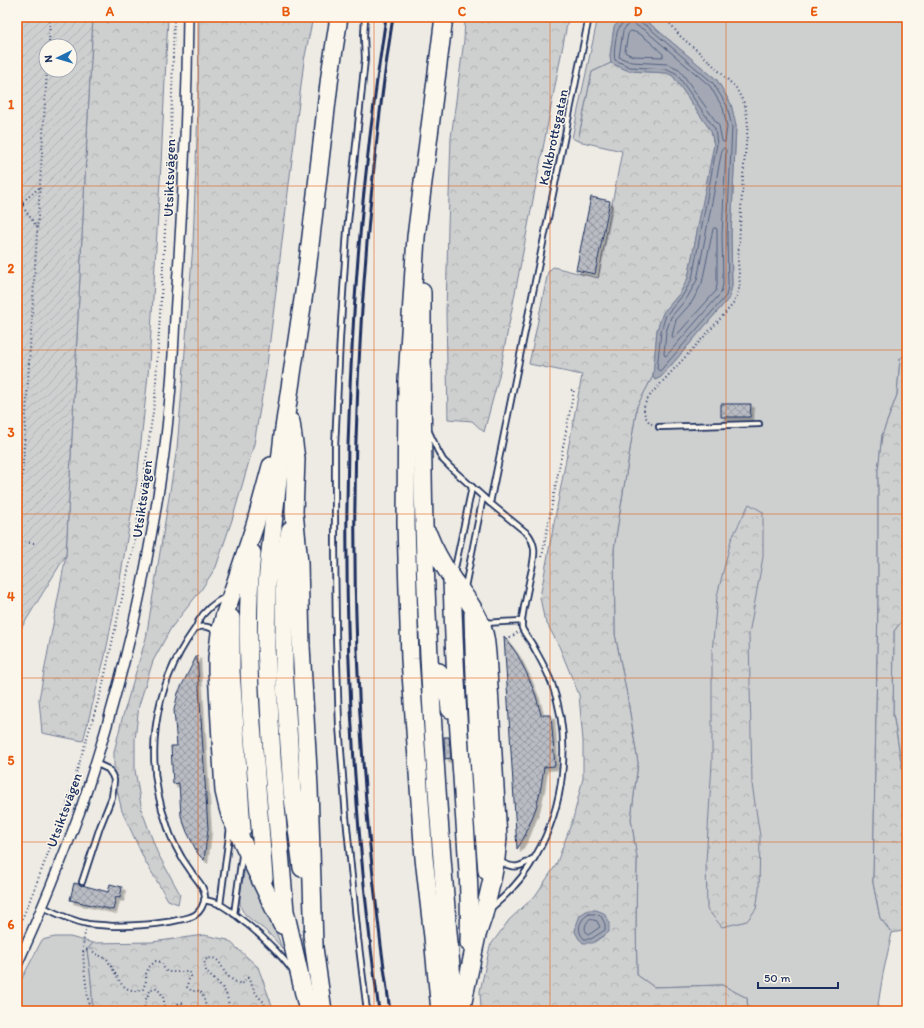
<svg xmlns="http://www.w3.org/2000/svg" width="924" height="1028" font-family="Itim,sans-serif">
<defs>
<pattern id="forest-crowns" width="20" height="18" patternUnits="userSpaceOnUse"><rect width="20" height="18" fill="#cecfcf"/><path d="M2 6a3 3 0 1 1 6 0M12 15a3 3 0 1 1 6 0" fill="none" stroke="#b0b2b4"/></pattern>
<pattern id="garden-furrows" width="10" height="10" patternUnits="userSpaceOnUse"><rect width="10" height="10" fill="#cecfcf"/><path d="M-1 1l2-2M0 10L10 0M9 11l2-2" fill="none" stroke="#b0b2b4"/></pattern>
<pattern id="building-cross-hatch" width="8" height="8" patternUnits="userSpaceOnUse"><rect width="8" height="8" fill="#b9bcc3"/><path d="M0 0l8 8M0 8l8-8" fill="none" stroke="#9699a2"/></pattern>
<filter id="shadow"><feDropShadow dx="3.5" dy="3.5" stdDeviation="0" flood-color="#0004"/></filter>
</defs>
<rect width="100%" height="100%" fill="#eeebe4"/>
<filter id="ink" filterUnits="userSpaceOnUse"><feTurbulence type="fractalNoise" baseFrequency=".025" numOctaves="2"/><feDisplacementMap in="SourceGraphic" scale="8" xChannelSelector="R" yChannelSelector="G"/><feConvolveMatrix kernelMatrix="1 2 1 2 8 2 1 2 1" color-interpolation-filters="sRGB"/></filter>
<g filter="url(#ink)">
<g fill="#cecfcf" stroke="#747f96">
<path d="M598 17H623L614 27 610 56 611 63 592 72 578 141 572 138Z"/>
<path d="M638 17H818L907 21V352L900 359 897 395 882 435 878 471V603L873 883 880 918 892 933 883 974 877 1011H748L747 998 722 985 654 987 637 975 636 922 637 858 631 819 638 763 627 695 615 634 614 549 637 406 653 376 655 380 661 377 729 298 732 286 731 235 736 126 731 104 717 80 649 23Z"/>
<path d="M905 616 907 619V797L893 714 894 631Z"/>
<path d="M245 867 270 916 282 948C277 942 273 937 267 932 258 923 242 917 240 904 239 894 244 877 245 867Z"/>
<path d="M55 937H70L93 943 87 950C90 970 93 991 92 1011H17V988L42 940Z"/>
</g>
<g fill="url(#forest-crowns)" stroke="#747f96">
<path d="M93 17H168L161 164 149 365 137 481 119 585 105 656 83 741 42 733 39 699 66 555Z"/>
<path d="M199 17H313L304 61 266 373 254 444 233 517 216 567 201 590 171 628 153 661 139 705 135 740V770L142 811 157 852 180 894 178 904 168 900 145 861 122 811 114 777V752L122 719 146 638 177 448 183 378 193 244 198 109Z"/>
<path d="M465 17H568V19L499 376 484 432 472 421 448 419 446 313 448 226 451 138 464 40Z"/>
<path d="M611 63 629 71 667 73 673 76 711 131 714 145 688 278 680 293 663 313 657 330 653 376 637 406 614 549 615 634 627 695 638 763 631 819 637 858 636 922 637 975 654 987 722 985 747 998 748 1011H481L480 991 490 946 509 920 535 896 556 865 573 819 583 778V741L579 695 559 646 544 618 540 597 582 375 529 364 548 272 553 267 598 278 622 151 578 141 592 72Z"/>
<path d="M907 352V619L905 617 894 631 893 714 907 797V930L892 933 880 918 873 883 878 603V471L882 435 897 395 900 359Z"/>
<path d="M749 504 763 512V557L749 634 752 784 760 836 759 890 756 909 747 921 722 927 707 909 706 862 712 763V653L717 596 731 540Z"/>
<path d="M204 935 228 940 258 967 274 1011H92C93 991 90 970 87 950L93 943 152 942Z"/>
</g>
<path fill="url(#garden-furrows)" stroke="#747f96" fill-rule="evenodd" d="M17 17H93L66 555 17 635ZM46 46H70V70H46Z"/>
<g fill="#a3a8b4" stroke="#6d7892">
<path d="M623 17H638L649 23 717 80 731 104 736 126 731 235 732 286 729 298 661 377 655 380 653 376 657 330 663 313 680 293 688 278 714 145 711 131 673 76 667 73 629 71 611 63 610 56 614 27Z"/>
<path d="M588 910H596L604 913 609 923V932L593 943H583L579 939 575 932 576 926 580 915Z"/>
</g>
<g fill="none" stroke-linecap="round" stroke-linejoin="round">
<g stroke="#515f80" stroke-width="1">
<path d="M626 17C625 22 622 23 619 28 616 32 613 55 615 60L630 67 667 69 676 73 715 129 717 144 692 279 683 295 666 315 661 331 657 369 660 371 726 296 728 285 727 235 732 127 727 106 713 83 647 26 639 22 638 17"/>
<path d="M630 22H633L637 26 645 30 710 86 723 108 727 127 725 142H723L722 141 719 126 679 69 668 64 631 62 619 57 623 31Z"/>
<path d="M631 31C643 33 654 46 663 54V57L633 56 626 53 625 51 628 34Z"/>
<path d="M724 148 726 150 722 235 723 284 721 293 667 355 665 356 664 354 666 332 671 317 687 298 697 280 722 150Z"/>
<path d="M714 228H716L717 230V284L716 291 675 337 673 338 672 336 676 320 692 302 702 283 713 229Z"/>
<path d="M589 914H595L601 916 605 924V930L591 939H584C576 930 579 920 589 914Z"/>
<path d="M590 919 597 921 600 927 590 934H588C583 930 585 923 590 919Z"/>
</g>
</g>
<g fill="url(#building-cross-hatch)" stroke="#1b2f5e" filter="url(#shadow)">
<path d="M591 197 610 201 595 274 576 270Z"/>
<path d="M721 404H751L750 417H721Z"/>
<path d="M504 636 517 654 527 674 536 696 541 715H551L555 766 544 767 541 787 536 808 525 836 517 849Z"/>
<path d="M197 655 208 829 204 860 198 854 187 832 181 816 179 783 173 784 171 746H177L174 710 178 693Z"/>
<path d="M444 737H449L451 758 445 759Z"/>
<path d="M74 883 108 892 110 884 122 887 120 898 116 897 113 910 70 900Z"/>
</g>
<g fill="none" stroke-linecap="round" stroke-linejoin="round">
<defs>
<g id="service">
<path d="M365 17 364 36 365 59 347 231 340 338 335 447V546L336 635 339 725 346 817 358 939 367 1011"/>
<path d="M17 203 20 204"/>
<path d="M659 427 759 424"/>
<path d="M429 432 438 451 443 460 451 468 490 503 528 534C531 538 533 542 534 548 535 554 533 562 532 569 529 581 527 594 524 607 523 614 521 622 522 628 524 633 529 639 532 644 539 657 547 670 552 684 572 740 565 806 535 857 524 877 507 895 490 909"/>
<path d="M490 503 589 17"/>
<path d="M454 573 472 487"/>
<path d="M465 587 483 497"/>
<path d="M484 623 522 621"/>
<path d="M196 628C205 625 209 627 217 631"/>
<path d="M499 861C513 869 520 868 532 859"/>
<path d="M82 882 100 827 112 797 113 790 114 780 112 775 108 769 95 763"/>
<path d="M204 900C209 901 214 902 219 904 229 909 238 917 247 924 264 938 279 952 292 970"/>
<path d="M220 905 230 828"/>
<path d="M43 907C57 914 72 921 88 924 96 925 104 925 112 926 134 926 156 925 178 920 183 919 190 918 195 915 201 911 204 903 205 897 205 887 197 880 192 873 189 868 185 863 182 858 177 849 171 839 168 828 143 761 152 689 194 630 196 628 197 625 198 622 204 611 215 602 227 596"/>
<path d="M234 914 242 856"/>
</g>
<path id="minor" d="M17 965C40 914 61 863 80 811 89 785 97 758 105 732 123 670 139 606 150 542 159 494 166 446 170 397 173 365 174 332 176 300 183 206 187 111 188 17"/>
<g id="motorway">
<path d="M422 292C422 369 422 447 424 524 428 686 440 849 455 1011"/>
<path d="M291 422 296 459 294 512 299 563 301 646 309 788 314 945"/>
<path d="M271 466 255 525 225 614 220 633 217 658V671L224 791 228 808 231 818 282 925"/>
<path d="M290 530 284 562V668L292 790 302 868"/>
<path d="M428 534C434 550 443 565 453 580 464 595 477 611 483 630 486 637 486 646 487 654L498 838 496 858 493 875 484 914 477 935 461 1011"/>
<path d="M252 553C246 610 248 667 252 724 256 775 260 827 264 878"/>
<path d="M452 579C454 645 457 711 462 776 465 832 471 887 469 943"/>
<path d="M473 614C475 699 480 785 487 871"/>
<path d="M231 618V671L242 829"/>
<path d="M439 672 449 700 450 709"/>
<path d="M312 934 323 1011"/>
<path d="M308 1011 285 911 272 758 266 647 267 585 269 561 283 435 306 279 330 75 339 17"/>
<path d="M440 1011 433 937 424 858 410 659 406 524 407 380 416 237 444 17"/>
</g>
</defs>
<use href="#service" stroke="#1b2f5e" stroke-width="8"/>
<use href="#minor" stroke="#1b2f5e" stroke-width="12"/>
<use href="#motorway" stroke="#1b2f5e" stroke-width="20"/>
<g stroke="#1b2f5e" stroke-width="2" stroke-dasharray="1 3" stroke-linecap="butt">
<path d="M49 46 50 17"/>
<path d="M26 199 40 187"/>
<path d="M25 210 37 227"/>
<path d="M652 424C646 421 642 411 645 404 646 401 650 396 652 393L712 328 734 303 740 286 738 261 743 176 748 124 745 105 736 88 706 58 680 36 665 17"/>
<path d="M19 528 47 70"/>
<path d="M17 542 34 543"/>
<path d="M542 557 574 390H569"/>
<path d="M510 638 518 632"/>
<path d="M17 930 28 905 66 807 102 688 134 544 155 398 171 130 174 17"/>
<path d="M86 931C79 945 87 989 89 1006V1011"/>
<path d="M83 952 85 950 90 949 96 954 107 959 122 985 128 989 135 991 143 989 146 981V974L149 967 156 961 161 962 164 968 167 972H189L191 976 188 981 187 987 192 991H200C205 997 204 1007 210 1011"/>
<path d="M89 1006 97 1011"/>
<path d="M144 1011 145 1001 151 989 156 988C164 995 165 1001 164 1011"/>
<path d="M174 1011 178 1004 182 1003 187 1011"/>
<path d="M229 1011C229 1002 227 993 221 986 214 977 202 974 205 960 209 958 213 957 217 960 220 962 222 967 224 971 228 977 237 985 244 983L245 979 248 978C253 987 256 996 264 1002L266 1011"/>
</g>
<use href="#service" stroke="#fbf7ec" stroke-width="4.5"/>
<use href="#minor" stroke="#fbf7ec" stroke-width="9"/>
<use href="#motorway" stroke="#fbf7ec" stroke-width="17"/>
<g stroke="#1b2f5e" stroke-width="3">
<path d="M379 1011C334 683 336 344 386 17"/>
<path d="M390 1011C352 753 345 491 368 231 374 160 382 88 393 17"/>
</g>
</g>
</g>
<path fill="none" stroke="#e8590c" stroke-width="1" stroke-opacity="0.55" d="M198 17V1011M374 17V1011M550 17V1011M726 17V1011M17 186H907M17 350H907M17 514H907M17 678H907M17 842H907"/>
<g text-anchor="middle" stroke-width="3" stroke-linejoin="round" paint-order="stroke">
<g font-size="14" fill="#1b2f5e" stroke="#fbf7ec">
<text transform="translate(553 137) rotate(-78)" y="5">Kalkbrottsgatan</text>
<text transform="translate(169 178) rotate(-88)" y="5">Utsiktsvägen</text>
<text transform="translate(142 499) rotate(-82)" y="5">Utsiktsvägen</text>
<text transform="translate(64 810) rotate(-70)" y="5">Utsiktsvägen</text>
</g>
</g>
<rect width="924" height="1028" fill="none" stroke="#fbf7ec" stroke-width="44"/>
<g transform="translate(58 58) rotate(265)"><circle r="19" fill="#fbf7ec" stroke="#a1a7b3"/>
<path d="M0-3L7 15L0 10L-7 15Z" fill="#1f6fb2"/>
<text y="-6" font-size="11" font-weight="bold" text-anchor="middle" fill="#1b2f5e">N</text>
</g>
<path d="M758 982v6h80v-6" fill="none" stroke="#1b2f5e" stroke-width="2"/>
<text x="764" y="982" font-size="12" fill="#1b2f5e" stroke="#fbf7ec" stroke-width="3" paint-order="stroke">50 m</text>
<rect x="22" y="22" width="880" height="984" fill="none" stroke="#e8590c" stroke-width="1.5"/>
<g font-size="13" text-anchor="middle" font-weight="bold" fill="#e8590c">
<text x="110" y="16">A</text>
<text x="286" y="16">B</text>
<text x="462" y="16">C</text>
<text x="638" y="16">D</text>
<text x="814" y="16">E</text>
<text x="11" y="109">1</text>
<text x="11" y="273">2</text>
<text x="11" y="437">3</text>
<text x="11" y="601">4</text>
<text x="11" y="765">5</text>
<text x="11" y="929">6</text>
</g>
</svg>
